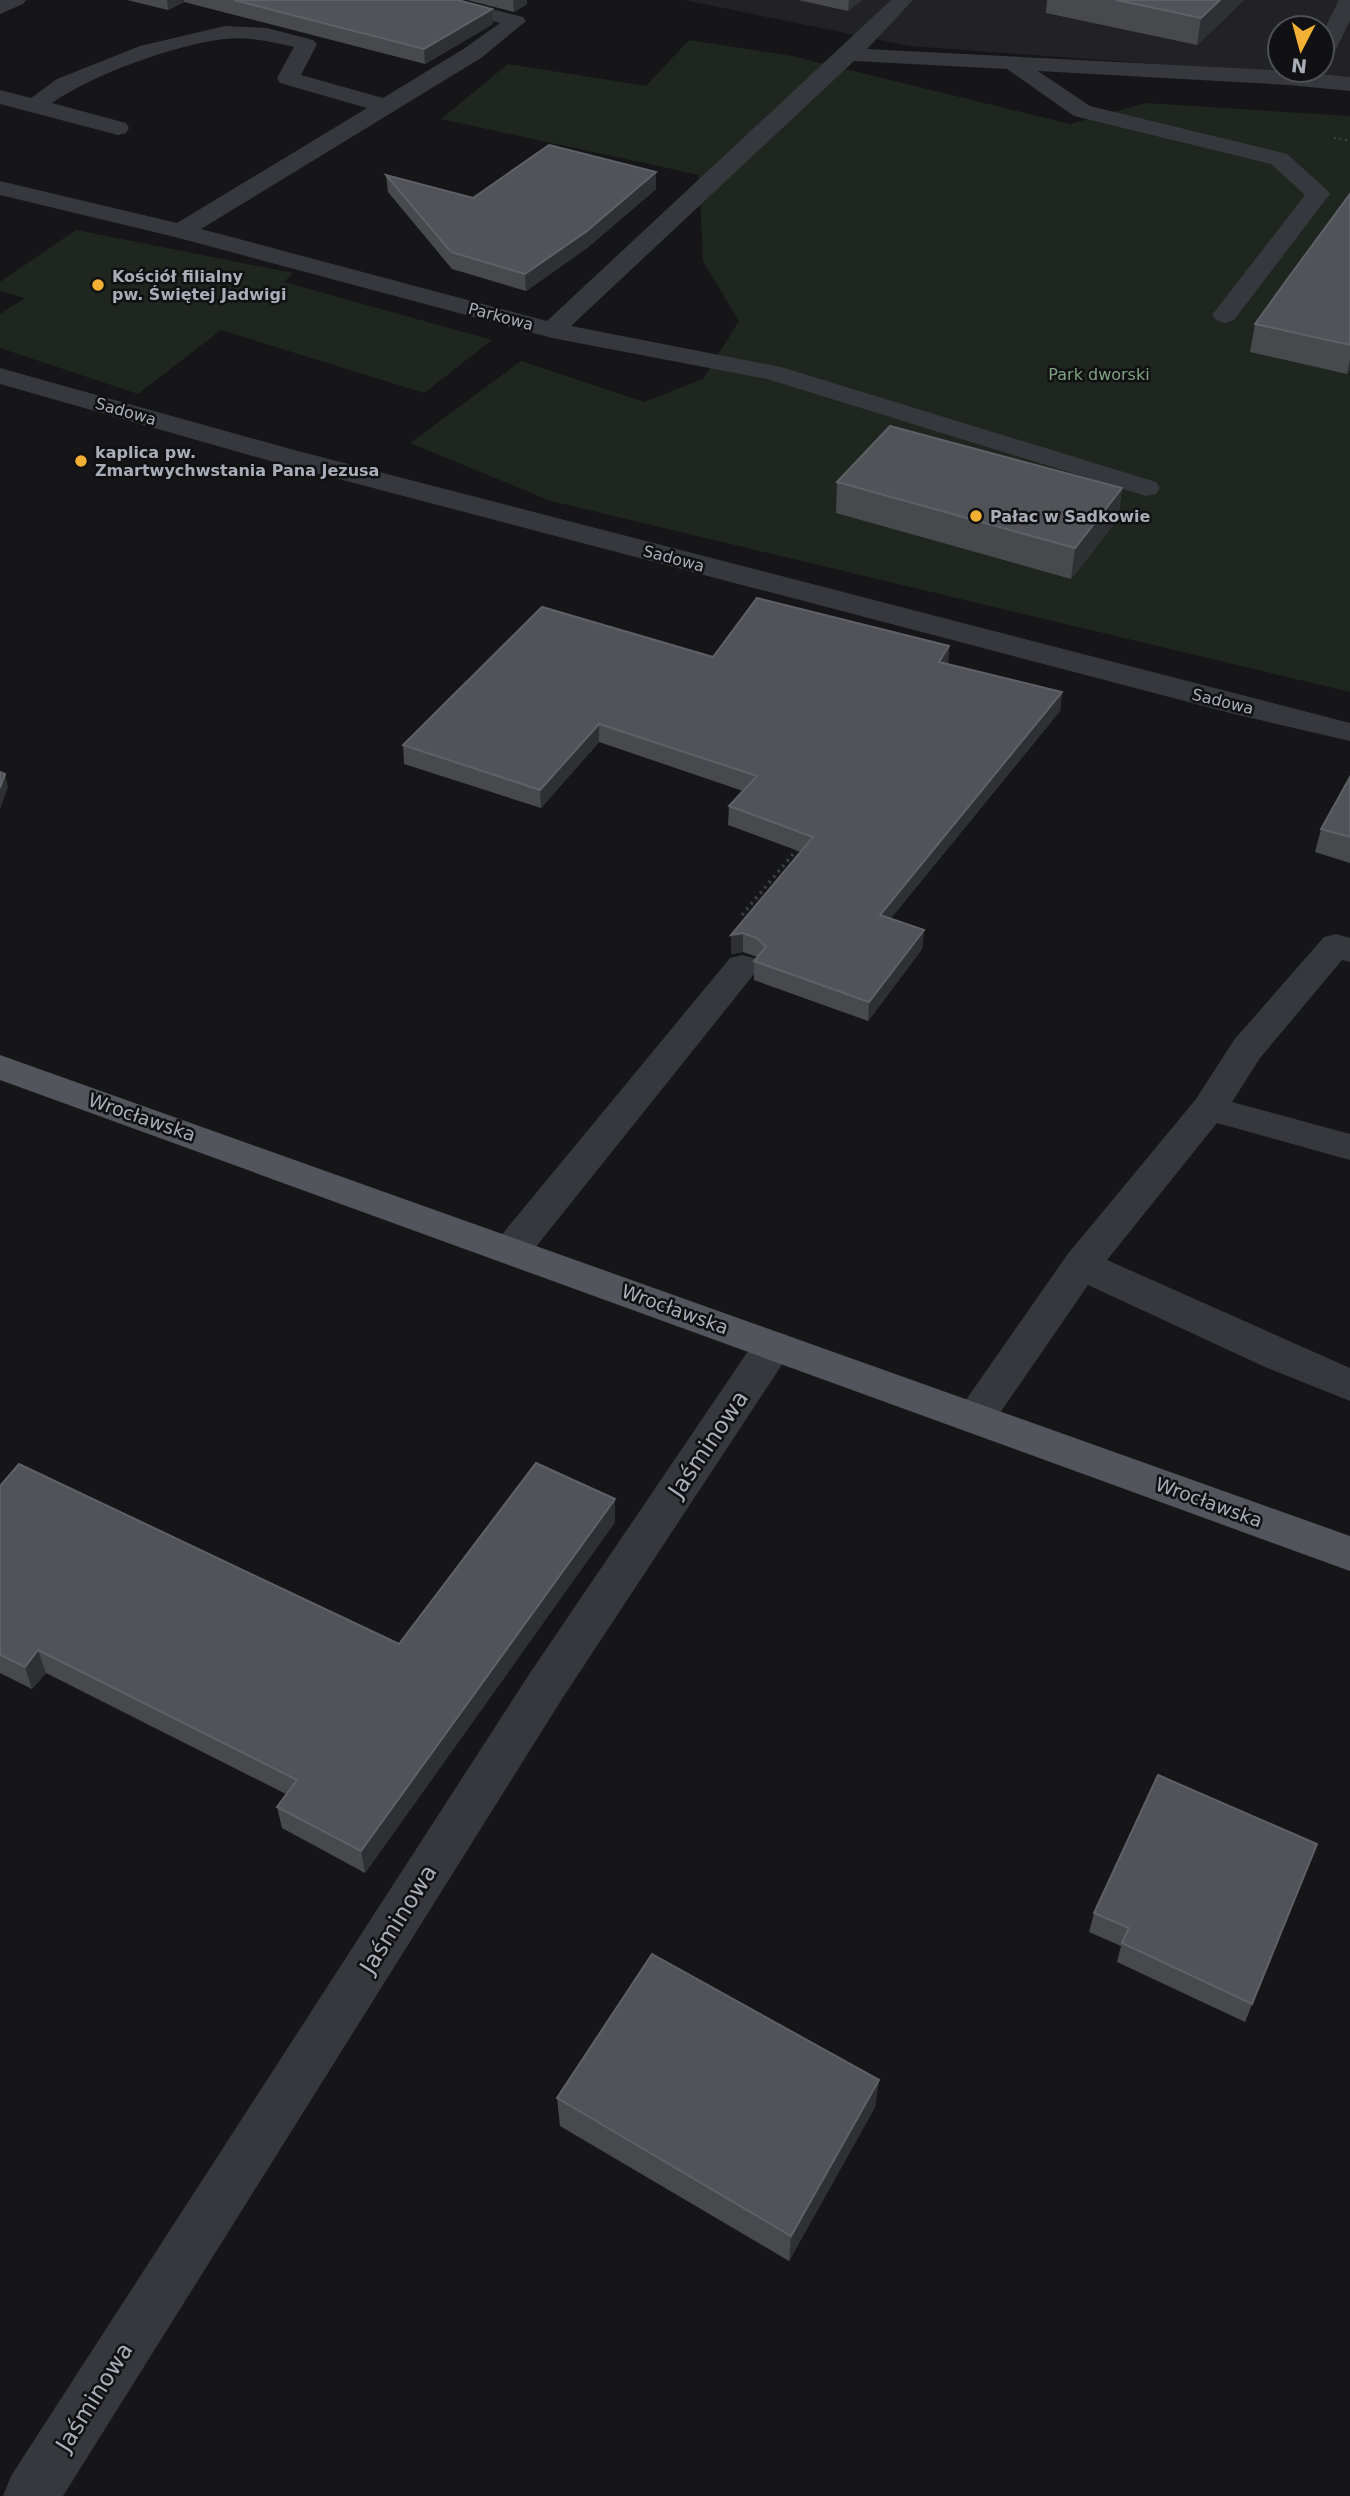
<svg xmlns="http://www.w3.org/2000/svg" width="1350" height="2496" font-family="'DejaVu Sans',sans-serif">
<rect width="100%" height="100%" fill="#161618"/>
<path fill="#222225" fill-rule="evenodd" d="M684 0H1350V78L909 46ZM1280 28H1322V70H1280Z"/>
<g fill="#1e261f">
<path d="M689 40 792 56 1070 124 1146 103 1350 116V692L551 501 410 443 521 361 644 402 703 379 739 321 703 261 699 175 441 119 508 64 646 86Z"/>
<path d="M76 230 293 273 284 282 492 340 424 393 221 330 138 394 0 348V314L25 298 0 291V282Z"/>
</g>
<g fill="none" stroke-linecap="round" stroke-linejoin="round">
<path stroke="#3d3f44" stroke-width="2.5" stroke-dasharray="2 3.5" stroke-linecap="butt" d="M1334 138 1350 141"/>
<path stroke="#3d3f44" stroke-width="3.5" stroke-dasharray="2.5 4.5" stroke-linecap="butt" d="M742 915 799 847"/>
<g fill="#37383d" fill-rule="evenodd">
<path d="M0 0H26L23 4 0 14Z"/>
<path d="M422 0H457L523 17 526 21 481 58 201 229 547 321 891 0H913L867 49 1289 71 1350 77V91L1289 85 1038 71 1090 106 1287 154 1326 189 1330 194 1326 199 1234 320 1225 323 1216 320 1212 315 1305 195 1271 164 1074 116 1007 69 854 61 571 326 781 367 1156 482 1160 488 1156 494 1146 496 767 379 552 338 175 237 0 195V181L177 223 367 108 280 83 277 78 294 47C272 42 247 36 224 39 174 45 94 74 52 103L126 123 129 128 126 133 118 135 0 104V90L31 98 57 79 140 46 225 26 267 28 313 40 317 44 301 75 383 98 465 48 500 23 425 4Z"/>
<path d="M1339 0H1350V20L1333 56 1330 61 1322 62V34Z"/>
<path d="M0 368 294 450 1350 723V741L1234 714 274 462 0 384Z"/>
<path d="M1336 934 1350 938V962L1342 960 1260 1058 1232 1102 1350 1134V1160L1217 1123 1107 1260 1350 1368V1401L1265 1367 1088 1285 989 1429 975 1434 961 1429 955 1418 961 1407 1067 1255 1196 1099 1234 1040 1324 937Z"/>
<path d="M742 955 754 958 759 966 754 974 527 1258 513 1262 499 1258 494 1248 499 1238 730 958Z"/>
<path d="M773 1331 787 1335 793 1346 787 1357 562 1699 63 2496H3L11 2476 530 1673 759 1335Z"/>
</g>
<path fill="#53555c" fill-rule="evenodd" d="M0 1055 1350 1536V1571L0 1080Z"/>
</g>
<g fill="#47494d">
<path d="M127 0H458L493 24 425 64 184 2 168 10Z"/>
<path d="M467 0H527V4L514 12Z"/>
<path d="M798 0H862L848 11Z"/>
<path d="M1047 0H1244L1197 45 1046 13Z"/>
<path d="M656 172V189L587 248 526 291 452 269 388 192 386 175 473 198Z"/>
<path d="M1350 194V369L1347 374 1250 352 1255 324Z"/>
<path d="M837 482 1122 488 1118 519 1071 579 836 513Z"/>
<path d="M949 646 948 664 1062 692 1060 711 891 918 924 930 922 949 868 1021 754 980V961L757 957 743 952 731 954V935L801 852 728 825 729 806 743 791 599 742 541 808 404 764 403 745 713 657Z"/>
<path d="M1350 777V863L1315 852 1321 829Z"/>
<path d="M0 1486 399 1644 615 1522 365 1873 282 1828 277 1807 286 1794 46 1673 32 1689 0 1673Z"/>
<path d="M1317 1844 1245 2022 1117 1962 1121 1946 1089 1932 1094 1913Z"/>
<path d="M879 2080 875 2107 789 2261 560 2126 557 2098Z"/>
</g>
<g fill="#2f3033">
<path d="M167 0H184V2L168 10Z"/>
<path d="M513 0H527V4L514 12Z"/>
<path d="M849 0H862L848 11Z"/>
<path d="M1220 0H1244L1197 45 1201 18Z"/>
<path d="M492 9 493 24 425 64 424 49Z"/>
<path d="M656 172V189L587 248 526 291 525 274Z"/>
<path d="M1350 359V369L1347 374Z"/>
<path d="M1122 488 1118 519 1071 579 1075 548Z"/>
<path d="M949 646 948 665 939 662Z"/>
<path d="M1062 692 1060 711 878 934 880 915Z"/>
<path d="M599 724V742L541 808 540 790Z"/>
<path d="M5 774 8 787 0 809V788Z"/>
<path d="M924 930 922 949 868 1021 869 1002Z"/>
<path d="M743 933V952L731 954V935Z"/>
<path d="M615 1499V1522L365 1873 361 1851Z"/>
<path d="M38 1650 46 1673 32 1689 25 1667Z"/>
<path d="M1317 1844 1309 1864 1245 2022 1252 2004Z"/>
<path d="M879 2080 875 2107 789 2261 791 2236Z"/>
</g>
<g fill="#525359" stroke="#5f6168" stroke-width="2">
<path d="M234 0H458L492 9 424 49Z"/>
<path d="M1116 0H1220L1201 18Z"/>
<path d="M549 145 656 172 587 231 525 274 451 252 386 175 473 198Z"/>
<path d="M1350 194V345L1255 324 1286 281Z"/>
<path d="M890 426 1122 488 1075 548 837 482Z"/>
<path d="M757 598 949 646 939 662 1062 692 880 915 924 930 869 1002 754 961 766 947 757 938 743 933 731 935 813 837 729 806 757 776 599 724 540 790 403 745 542 607 713 657Z"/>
<path d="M0 772 5 774 0 788Z"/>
<path d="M1350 777V837L1321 829Z"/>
<path d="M536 1463 615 1499 361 1851 277 1807 297 1780 38 1650 25 1667 0 1655V1486L19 1464 399 1644Z"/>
<path d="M1158 1775 1317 1844 1252 2004 1122 1943 1129 1928 1094 1913Z"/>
<path d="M652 1954 879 2080 791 2236 557 2098Z"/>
</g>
<g fill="#f2b134" stroke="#111113" stroke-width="2.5">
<circle cx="98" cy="285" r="7"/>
<circle cx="81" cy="461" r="7"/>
<circle cx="976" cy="516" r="7"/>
</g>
<g text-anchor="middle" stroke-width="5" stroke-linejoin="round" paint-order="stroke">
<g font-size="16" font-weight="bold" fill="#a8adb8" stroke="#111113" text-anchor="start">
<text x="112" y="282">Kościół filialny<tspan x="112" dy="18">pw. Świętej Jadwigi</tspan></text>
<text x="95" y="458">kaplica pw.<tspan x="95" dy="18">Zmartwychwstania Pana Jezusa</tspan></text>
<text x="990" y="522">Pałac w Sadkowie</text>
</g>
<g font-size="16" fill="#a8adb8" stroke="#111113">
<text transform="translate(501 316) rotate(15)" y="6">Parkowa</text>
<text transform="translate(126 411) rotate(16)" y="6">Sadowa</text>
<text transform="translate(674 558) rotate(15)" y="6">Sadowa</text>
<text transform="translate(1223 701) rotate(14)" y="6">Sadowa</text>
</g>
<g font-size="16" fill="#7fa381" stroke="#111113">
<text x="1099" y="380">Park dworski</text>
</g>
<g font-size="19" fill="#a8adb8" stroke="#111113">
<text transform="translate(142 1117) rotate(19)" y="7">Wrocławska</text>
<text transform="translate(675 1309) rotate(20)" y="7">Wrocławska</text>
<text transform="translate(1209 1502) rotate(20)" y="7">Wrocławska</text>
</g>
<g font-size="23" fill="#a8adb8" stroke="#111113">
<text transform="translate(708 1444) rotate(-56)" y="8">Jaśminowa</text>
<text transform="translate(398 1919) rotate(-58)" y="8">Jaśminowa</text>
<text transform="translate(94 2397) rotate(-58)" y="8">Jaśminowa</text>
</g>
</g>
<g transform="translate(1301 49) rotate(186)"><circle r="33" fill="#111113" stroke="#4d4f55" stroke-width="2"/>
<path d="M0-5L12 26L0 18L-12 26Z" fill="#f2b134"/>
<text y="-10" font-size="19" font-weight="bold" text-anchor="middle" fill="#a8adb8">N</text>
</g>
</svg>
